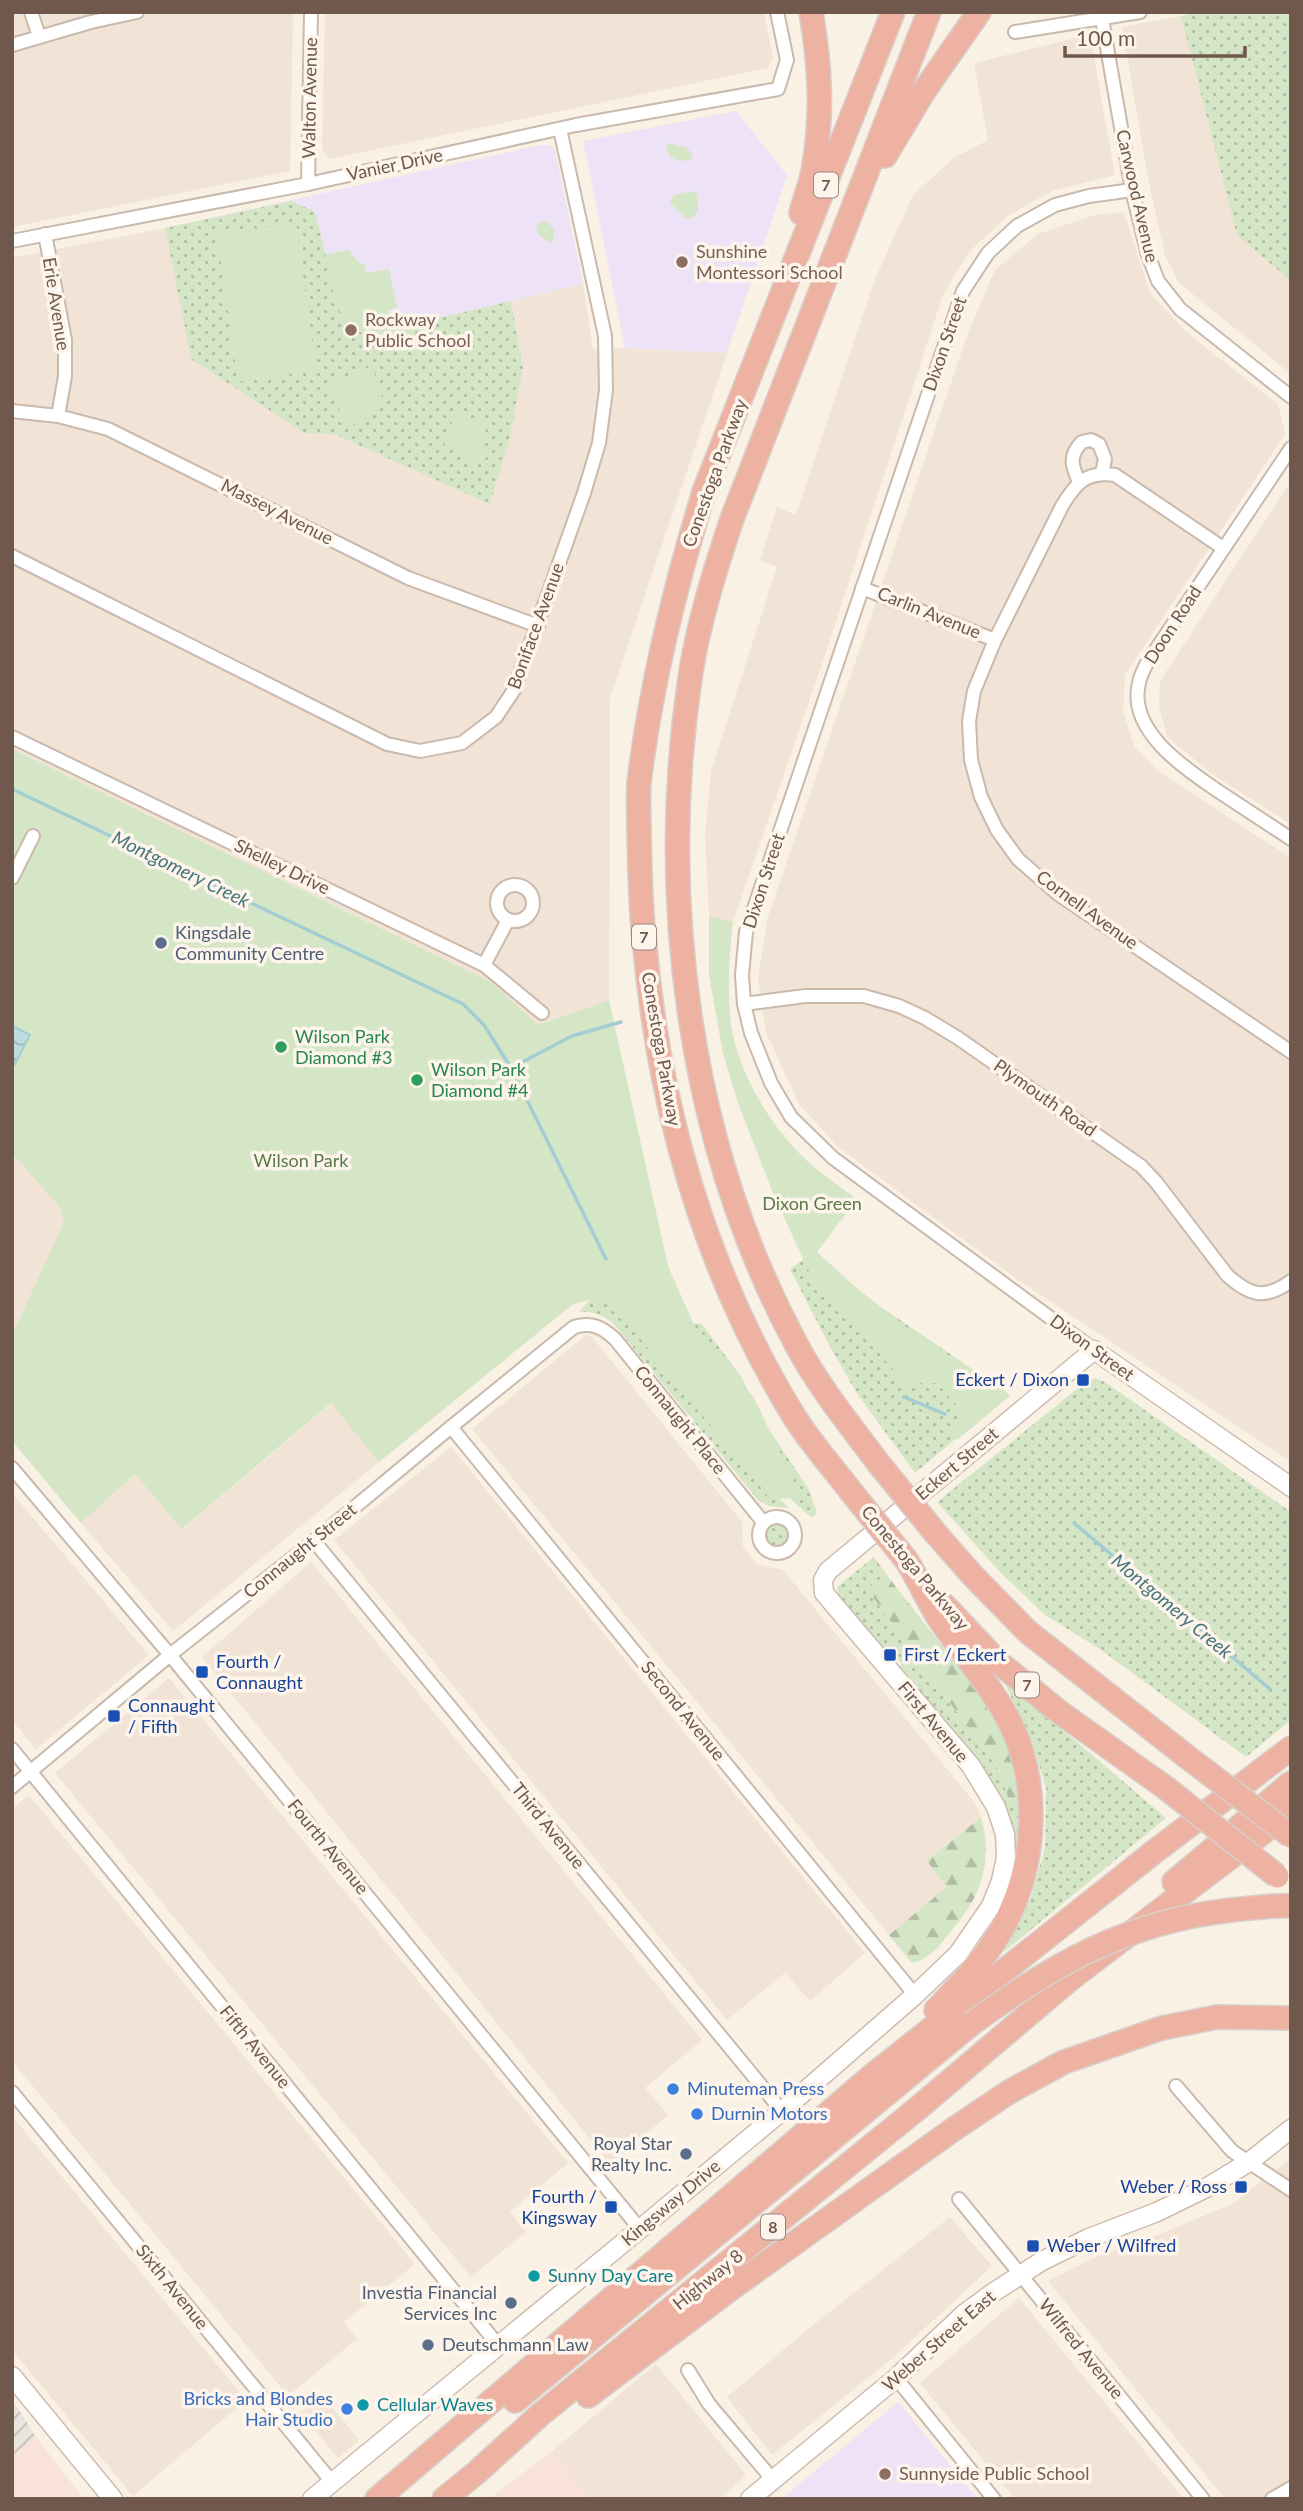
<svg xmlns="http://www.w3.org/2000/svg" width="1303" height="2511" font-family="Lato,sans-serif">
<defs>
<pattern id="industrial-furrows" width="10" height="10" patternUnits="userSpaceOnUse" patternTransform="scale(1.75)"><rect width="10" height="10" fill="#eae4df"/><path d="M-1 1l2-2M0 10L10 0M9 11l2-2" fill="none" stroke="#c2bcb7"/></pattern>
<pattern id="grass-dots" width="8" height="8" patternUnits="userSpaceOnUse" patternTransform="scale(1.75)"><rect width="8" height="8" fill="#d4e6c5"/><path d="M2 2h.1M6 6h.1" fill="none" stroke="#b0bda2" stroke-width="1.8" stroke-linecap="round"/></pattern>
<pattern id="forest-firs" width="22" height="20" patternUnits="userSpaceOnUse" patternTransform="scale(1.75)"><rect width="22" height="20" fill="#d4e6c5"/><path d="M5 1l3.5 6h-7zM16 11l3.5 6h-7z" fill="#b0bda2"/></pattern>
<pattern id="water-waves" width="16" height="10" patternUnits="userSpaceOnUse" patternTransform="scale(1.75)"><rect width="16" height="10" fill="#bcdee1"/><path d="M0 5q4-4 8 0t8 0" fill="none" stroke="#9db7b9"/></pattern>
</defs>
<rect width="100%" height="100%" fill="#faf1e5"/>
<g fill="#f1e3d5">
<path d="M12 12H293L290 171 12 227Z"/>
<path d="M325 12H764L773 57 768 68 329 159 322 149Z"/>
<path d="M1181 16 1237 235 1291 281V374L1179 283 1165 255 1148 178 1122 27Z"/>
<path d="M1082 36 1092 46 1115 175 1052 191 1006 217 969 252 943 295 824 658 733 922 709 916 705 835 711 771 777 567 760 560 777 507 796 515 875 279 913 195 955 157 988 140 974 63Z"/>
<path d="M1124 212 1150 293 1186 332 1278 404 1285 434 1125 675 1123 711 1134 746 1158 771 1291 858V1462L1017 1279 838 1147 799 1104 766 1032 758 977 768 917 968 333 995 270 1038 234 1095 215Z"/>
<path d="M165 228 191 359 304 433 334 434 490 503 510 437 523 367 511 301 583 284 593 349 625 348 727 353 610 698 609 1000 538 1025 491 982 12 749V258Z"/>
<path d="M1291 481V824L1212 774 1167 737 1159 706 1160 681Z"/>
<path d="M12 1153 60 1206 64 1223 12 1335Z"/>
<path d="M586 1335 592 1337 742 1522 743 1547 757 1564 783 1570 975 1803 981 1817 927 1861 948 1887 889 1935 472 1429Z"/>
<path d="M332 1403 379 1462 173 1631 81 1523 135 1474 183 1529Z"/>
<path d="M451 1447 865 1953 810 2001 785 1973 727 2020 334 1540Z"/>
<path d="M12 1493 149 1655 36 1749 12 1720Z"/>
<path d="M311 1562 702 2040 645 2088 668 2115 610 2164 202 1657Z"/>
<path d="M169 1678 568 2163 510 2212 526 2232 471 2277 55 1773Z"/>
<path d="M29 1795 415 2264 344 2322 357 2339 288 2396 12 2061V1809Z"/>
<path d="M12 2116 246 2400 133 2496 12 2350Z"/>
<path d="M1291 2158V2499H1225L1048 2281 1098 2256 1151 2238 1234 2203Z"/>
<path d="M950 2217 992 2266 895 2356 772 2455 727 2397 812 2326Z"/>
<path d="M1019 2298 1184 2499H1015L920 2383Z"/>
<path d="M656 2364 746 2475 719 2499H590L551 2452Z"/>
<path d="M323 2396 359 2440 338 2458 301 2413Z"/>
</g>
<g fill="#f9e2da">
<path d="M36 2437 84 2499H12V2456Z"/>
<path d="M551 2452 590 2499H489Z"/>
</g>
<path fill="url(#industrial-furrows)" d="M12 2399 36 2437 12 2456Z"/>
<g fill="#eee2f6">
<path d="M736 111 787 175 727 353 625 348 583 141Z"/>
<path d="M541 145H550L555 150 583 284 512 301 523 367 510 437 490 504 334 434 304 433 191 359 165 228Z"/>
<path d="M898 2402 978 2499H781L843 2448Z"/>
</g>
<g fill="url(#grass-dots)">
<path d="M1198 12H1291V281L1237 235 1181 16Z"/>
<path d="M291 201 315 212 339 309 375 333 511 301 523 367 510 437 490 504 334 434 304 433 191 359 165 228Z"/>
<path d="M815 1251 836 1273 884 1309 1009 1394 915 1473 856 1392 828 1343 790 1269Z"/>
<path d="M602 1286 765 1485 789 1508 769 1506 758 1500 613 1323C602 1315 593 1311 579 1312Z"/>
<path d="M691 1323 702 1324 742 1378 758 1413 808 1488 817 1512 812 1518 786 1495Z"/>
<path d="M1095 1378 1105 1382 1291 1512V1720L1246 1757 1100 1649 1045 1615 1001 1573 937 1502 1087 1381Z"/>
<circle cx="777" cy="1534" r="14"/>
<path d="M874 1557 886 1574 867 1589 999 1770 1010 1803 1020 1802 1023 1833 1005 1901 1002 1899 1003 1805 997 1791 898 1668 902 1664 891 1651 887 1653 838 1594 837 1587Z"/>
<path d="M1003 1679 1166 1818 1004 1952 1031 1898 1045 1847 1046 1788 1032 1742Z"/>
</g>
<g fill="url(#forest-firs)">
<path d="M886 1574 975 1688 1002 1733 1016 1771 1020 1802 1010 1803 999 1770 867 1589Z"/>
<path d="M981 1817C994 1866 980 1899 947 1936 937 1949 930 1957 914 1963L910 1961 889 1935 947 1887 927 1861Z"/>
</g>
<g fill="#d4e6c5">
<path d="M669 143 687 148 693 155 690 160 678 161 670 156 666 147Z"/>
<path d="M692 191 697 195 698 210 693 218 686 219 670 203 674 195Z"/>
<path d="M545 221 554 228 553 240 550 243 539 235 536 228 539 223Z"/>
<path d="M296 223 316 370 238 382 217 234Z"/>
<path d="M349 250 358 262 365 265 366 273 389 269 397 307 388 311 392 329C383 331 374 334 365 333 334 330 331 278 325 254Z"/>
<path d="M371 366 383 393 371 416 348 427 327 386Z"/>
<path d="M455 413 488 423 483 441 489 456 471 467 464 454 444 447Z"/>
<path d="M12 749 491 982 538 1025 609 1000 668 1266 694 1325 754 1398 802 1498 770 1499 616 1309 594 1298 572 1305 379 1462 331 1403 182 1529 135 1474 81 1523 12 1441V1335L64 1222 59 1206 12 1153Z"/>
<path d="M709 916 733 922C729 957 727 990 731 1024 738 1075 775 1134 814 1167 827 1178 842 1188 857 1199L817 1252 882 1311 1010 1396 957 1440 951 1434 966 1416 937 1383H921L909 1388 809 1272 773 1193 739 1106 723 1054 709 975Z"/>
</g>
<path fill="url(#water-waves)" stroke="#a3cdd2" stroke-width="2" d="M12 1026 30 1035 15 1064 12 1063Z"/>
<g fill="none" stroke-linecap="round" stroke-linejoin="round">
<g stroke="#a3cdd2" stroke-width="3.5">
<path d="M12 789 463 1004 484 1025 511 1068 606 1259"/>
<path d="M511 1068 572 1036 621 1022"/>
<path d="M904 1397 945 1414"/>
<path d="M1074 1523 1270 1689"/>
</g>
<defs>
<g id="street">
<path d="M31 12 39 36"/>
<path d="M1102 19 1132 190 1148 255 1158 281 1180 309 1291 397"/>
<path d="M1015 32 1140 12"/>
<path d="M12 45 91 22 137 12"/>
<path d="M308 184 311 12"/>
<path d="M45 234 65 340V376L58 416"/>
<path d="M12 241 308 184 576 125 778 89 787 60 777 12"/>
<path d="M12 411 58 416 108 429 408 578 538 626"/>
<path d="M1291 448 1147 663C1144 669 1140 676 1139 683 1127 731 1186 769 1218 791 1242 807 1267 823 1291 839"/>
<path d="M1079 482C1072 466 1068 456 1082 442L1091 440 1099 444 1105 459 1102 473"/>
<path d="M1223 548 1115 475C1086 471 1076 483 1062 506L995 640 974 691 969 721 971 760 981 797 997 830 1018 859 1058 894 1291 1052"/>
<path d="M12 556 387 744 420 751 462 743 496 717 514 690 584 493 599 443 606 390 605 336 560 129"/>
<path d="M862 588 995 640"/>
<path d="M12 737 484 965 542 1013"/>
<path d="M12 878 33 836"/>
<circle cx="515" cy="903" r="18"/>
<path d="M484 965 508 920"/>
<path d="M744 1004 805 996H864L899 1006 925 1018 958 1038 1141 1166 1156 1182 1227 1275C1250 1296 1265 1300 1291 1281"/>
<path d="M1094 1350 833 1158 791 1117 771 1083 751 1033 744 1004 742 975 746 932 963 291 988 253 1017 226 1055 205 1089 196 1132 190"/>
<path d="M451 1427 915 1995"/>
<path d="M12 1468 170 1655 640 2229"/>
<circle cx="777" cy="1535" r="18"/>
<path d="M314 1541 782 2111"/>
<path d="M12 1749 498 2345"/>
<path d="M12 1787 170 1655 314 1541 451 1427 574 1327C592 1322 602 1327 615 1339L763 1522"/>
<path d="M1176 2086 1232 2151 1291 2190"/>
<path d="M12 2092 332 2482"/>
<path d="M959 2199 1203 2499"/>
<path d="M688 2370 709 2404 773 2480"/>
<path d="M896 2378 994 2499"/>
<path d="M1272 2499 1291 2488"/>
</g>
<g id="secondary">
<path d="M12 2376 113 2499"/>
<path d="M312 2499 640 2229 782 2111 915 1995 958 1954 991 1906 1001 1881 1006 1858 1005 1834 996 1807 971 1766 824 1593 823 1580 828 1571 1094 1350 1291 1487"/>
<path d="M750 2499 896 2378 964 2314 994 2292 1042 2261 1089 2238 1157 2212 1206 2188 1249 2162 1291 2129"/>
</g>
<g id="highway">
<path d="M885 156 924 91 979 12"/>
<path d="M801 213C805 197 812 181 814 165 823 112 820 65 811 12"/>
<path d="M879 1464C850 1425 818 1386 795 1342 689 1144 657 899 690 678 698 624 715 570 732 519L929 12"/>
<path d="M849 1489C830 1464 808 1440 792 1413 704 1268 658 1104 644 937 640 902 640 867 639 831 639 815 638 799 639 783 651 683 675 586 705 489L893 12"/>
<path d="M937 1535 974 1577 1028 1632 1186 1756"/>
<path d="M907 1561C918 1579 927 1599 938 1617 962 1654 993 1687 1012 1727 1039 1785 1036 1856 1010 1913 994 1950 963 1982 936 2010"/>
<path d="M945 1606 997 1661 1058 1711 1166 1788"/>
<path d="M1174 1882 1291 1783"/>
<path d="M588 2396 729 2290 954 2129 1009 2092 1064 2062 1162 2028 1217 2017 1291 2018"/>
<path d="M515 2401 971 2024"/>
<path d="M377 2499 873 2075 1154 1852 1291 1748"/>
<path d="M444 2499 476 2473 541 2414 917 2109 1069 1980 1291 1811"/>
</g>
</defs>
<use href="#street" stroke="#cab9ad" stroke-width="16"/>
<use href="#secondary" stroke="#cfbbae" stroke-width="21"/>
<use href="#highway" stroke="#d7d0cd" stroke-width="26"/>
<use href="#street" stroke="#fff" stroke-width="12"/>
<use href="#secondary" stroke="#fff" stroke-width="18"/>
<use href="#highway" stroke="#eeb2a2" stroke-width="23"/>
<defs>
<g id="highway-bridge">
<path d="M879 1464 937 1535"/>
<path d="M849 1489 907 1561"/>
<path d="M1186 1756 1291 1836"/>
<path d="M1166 1788 1277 1876"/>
<path d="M971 2024C1053 1964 1129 1921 1232 1910 1252 1908 1271 1905 1291 1906"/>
</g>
</defs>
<use href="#highway-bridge" stroke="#d7d0cd" stroke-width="26" stroke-linecap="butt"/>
<use href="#highway-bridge" stroke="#eeb2a2" stroke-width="23"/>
</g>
<g fill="#8d6e63" stroke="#fdf5eb" stroke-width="2.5">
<circle cx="682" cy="262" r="7"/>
<circle cx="351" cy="330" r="7"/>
<circle cx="885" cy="2474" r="7"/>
</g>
<g fill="#5c6f8a" stroke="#fdf5eb" stroke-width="2.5">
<circle cx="161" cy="943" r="7"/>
<circle cx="686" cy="2154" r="7"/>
<circle cx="511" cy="2303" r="7"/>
<circle cx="428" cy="2345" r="7"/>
</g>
<g fill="#2e9e5b" stroke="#fdf5eb" stroke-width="2.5">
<circle cx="281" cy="1047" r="7"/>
<circle cx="417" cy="1080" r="7"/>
</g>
<g fill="#1a4fb4" stroke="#fdf5eb" stroke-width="2.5">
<rect x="1076" y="1373" width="14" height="14" rx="3.5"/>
<rect x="883" y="1648" width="14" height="14" rx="3.5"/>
<rect x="195" y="1665" width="14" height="14" rx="3.5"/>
<rect x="107" y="1709" width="14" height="14" rx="3.5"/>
<rect x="1234" y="2180" width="14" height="14" rx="3.5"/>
<rect x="604" y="2200" width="14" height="14" rx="3.5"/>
<rect x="1026" y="2239" width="14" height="14" rx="3.5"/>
</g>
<g fill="#3f7fe0" stroke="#fdf5eb" stroke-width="2.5">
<circle cx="673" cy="2089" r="7"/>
<circle cx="697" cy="2114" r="7"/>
<circle cx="347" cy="2409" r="7"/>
</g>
<g fill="#0f9aa8" stroke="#fdf5eb" stroke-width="2.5">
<circle cx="534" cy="2276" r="7"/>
<circle cx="363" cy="2405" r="7"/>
</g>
<g text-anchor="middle" stroke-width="7" stroke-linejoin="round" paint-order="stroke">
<g fill="#fdf5eb" stroke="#9a877c" stroke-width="2">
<rect x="814" y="172.5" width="24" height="25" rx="5"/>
<rect x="632" y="924.5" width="24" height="25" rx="5"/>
<rect x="1015" y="1672.5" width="24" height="25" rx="5"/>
<rect x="761" y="2214.5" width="24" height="25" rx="5"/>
</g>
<g font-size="16" font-weight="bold" fill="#70584d">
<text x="826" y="191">7</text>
<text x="644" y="943">7</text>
<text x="1027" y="1691">7</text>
<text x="773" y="2233">8</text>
</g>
<g font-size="18" fill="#70584d" stroke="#fdf5eb">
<text transform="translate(310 98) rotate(-89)" y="6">Walton Avenue</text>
<text transform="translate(395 165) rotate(-12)" y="6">Vanier Drive</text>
<text transform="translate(1137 196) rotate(77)" y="6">Carwood Avenue</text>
<text transform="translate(56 304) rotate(81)" y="6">Erie Avenue</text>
<text transform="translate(945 344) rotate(-71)" y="6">Dixon Street</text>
<text transform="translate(715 473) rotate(-70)" y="6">Conestoga Parkway</text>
<text transform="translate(277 512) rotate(27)" y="6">Massey Avenue</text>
<text transform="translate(929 613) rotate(22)" y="6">Carlin Avenue</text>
<text transform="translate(1173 625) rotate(-57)" y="6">Doon Road</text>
<text transform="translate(536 626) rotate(-70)" y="6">Boniface Avenue</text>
<text transform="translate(282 867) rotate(26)" y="6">Shelley Drive</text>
<text transform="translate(764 881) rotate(-72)" y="6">Dixon Street</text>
<text transform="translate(1087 910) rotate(36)" y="6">Cornell Avenue</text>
<text transform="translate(661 1049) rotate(80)" y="6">Conestoga Parkway</text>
<text transform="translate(1045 1098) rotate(35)" y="6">Plymouth Road</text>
<text transform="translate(1092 1348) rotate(36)" y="6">Dixon Street</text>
<text transform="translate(680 1420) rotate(51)" y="6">Connaught Place</text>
<text transform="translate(957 1464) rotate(-40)" y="6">Eckert Street</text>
<text transform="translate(300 1551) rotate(-39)" y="6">Connaught Street</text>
<text transform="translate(915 1568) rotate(50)" y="6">Conestoga Parkway</text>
<text transform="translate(683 1711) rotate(51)" y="6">Second Avenue</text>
<text transform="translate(933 1722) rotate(50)" y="6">First Avenue</text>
<text transform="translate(548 1826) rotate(51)" y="6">Third Avenue</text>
<text transform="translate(328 1847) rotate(51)" y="6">Fourth Avenue</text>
<text transform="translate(255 2047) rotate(51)" y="6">Fifth Avenue</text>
<text transform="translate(671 2203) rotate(-40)" y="6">Kingsway Drive</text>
<text transform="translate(708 2280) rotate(-39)" y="6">Highway 8</text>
<text transform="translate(172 2287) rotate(51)" y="6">Sixth Avenue</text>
<text transform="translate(939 2341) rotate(-41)" y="6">Weber Street East</text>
<text transform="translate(1081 2349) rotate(51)" y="6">Wilfred Avenue</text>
</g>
<g font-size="18" fill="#785e54" stroke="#fdf5eb" text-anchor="start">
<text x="696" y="258">Sunshine<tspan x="696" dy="21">Montessori School</tspan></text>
<text x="365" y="326">Rockway<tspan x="365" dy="21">Public School</tspan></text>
<text x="899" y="2480">Sunnyside Public School</text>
</g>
<g font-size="18" fill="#4e5e75" stroke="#fdf5eb" text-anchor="start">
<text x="175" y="939">Kingsdale<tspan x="175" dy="21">Community Centre</tspan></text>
<text x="672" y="2150" text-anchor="end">Royal Star<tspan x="672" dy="21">Realty Inc.</tspan></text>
<text x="497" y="2299" text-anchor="end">Investia Financial<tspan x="497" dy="21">Services Inc</tspan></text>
<text x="442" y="2351">Deutschmann Law</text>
</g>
<g font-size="18" fill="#27864d" stroke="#fdf5eb" text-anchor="start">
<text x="295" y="1043">Wilson Park<tspan x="295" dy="21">Diamond #3</tspan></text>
<text x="431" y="1076">Wilson Park<tspan x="431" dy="21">Diamond #4</tspan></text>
</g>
<g font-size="18" fill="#5a7a49" stroke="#fdf5eb">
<text x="301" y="1167">Wilson Park</text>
<text x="812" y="1210">Dixon Green</text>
</g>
<g font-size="18" fill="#164399" stroke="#fdf5eb" text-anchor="start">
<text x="1069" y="1386" text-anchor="end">Eckert / Dixon</text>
<text x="904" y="1661">First / Eckert</text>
<text x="216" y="1668">Fourth /<tspan x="216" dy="21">Connaught</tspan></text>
<text x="128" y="1712">Connaught<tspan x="128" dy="21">/ Fifth</tspan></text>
<text x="1227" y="2193" text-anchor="end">Weber / Ross</text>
<text x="597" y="2203" text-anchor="end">Fourth /<tspan x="597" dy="21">Kingsway</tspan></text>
<text x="1047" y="2252">Weber / Wilfred</text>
</g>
<g font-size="18" fill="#366cbe" stroke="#fdf5eb" text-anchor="start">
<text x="687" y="2095">Minuteman Press</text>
<text x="711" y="2120">Durnin Motors</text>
<text x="333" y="2405" text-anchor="end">Bricks and Blondes<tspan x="333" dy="21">Hair Studio</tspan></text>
</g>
<g font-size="18" fill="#0d838f" stroke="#fdf5eb" text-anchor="start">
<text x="548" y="2282">Sunny Day Care</text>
<text x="377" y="2411">Cellular Waves</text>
</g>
<g font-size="19" font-style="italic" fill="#46757b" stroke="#fdf5eb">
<text transform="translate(181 869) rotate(26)" y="7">Montgomery Creek</text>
<text transform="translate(1172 1606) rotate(40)" y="7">Montgomery Creek</text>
</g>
</g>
<rect width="1303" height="2511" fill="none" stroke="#70584d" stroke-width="28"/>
<path d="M1065 46v10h180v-10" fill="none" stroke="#70584d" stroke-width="3.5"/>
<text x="1076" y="46" font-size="21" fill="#70584d" stroke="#fdf5eb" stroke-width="5" paint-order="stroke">100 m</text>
</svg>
